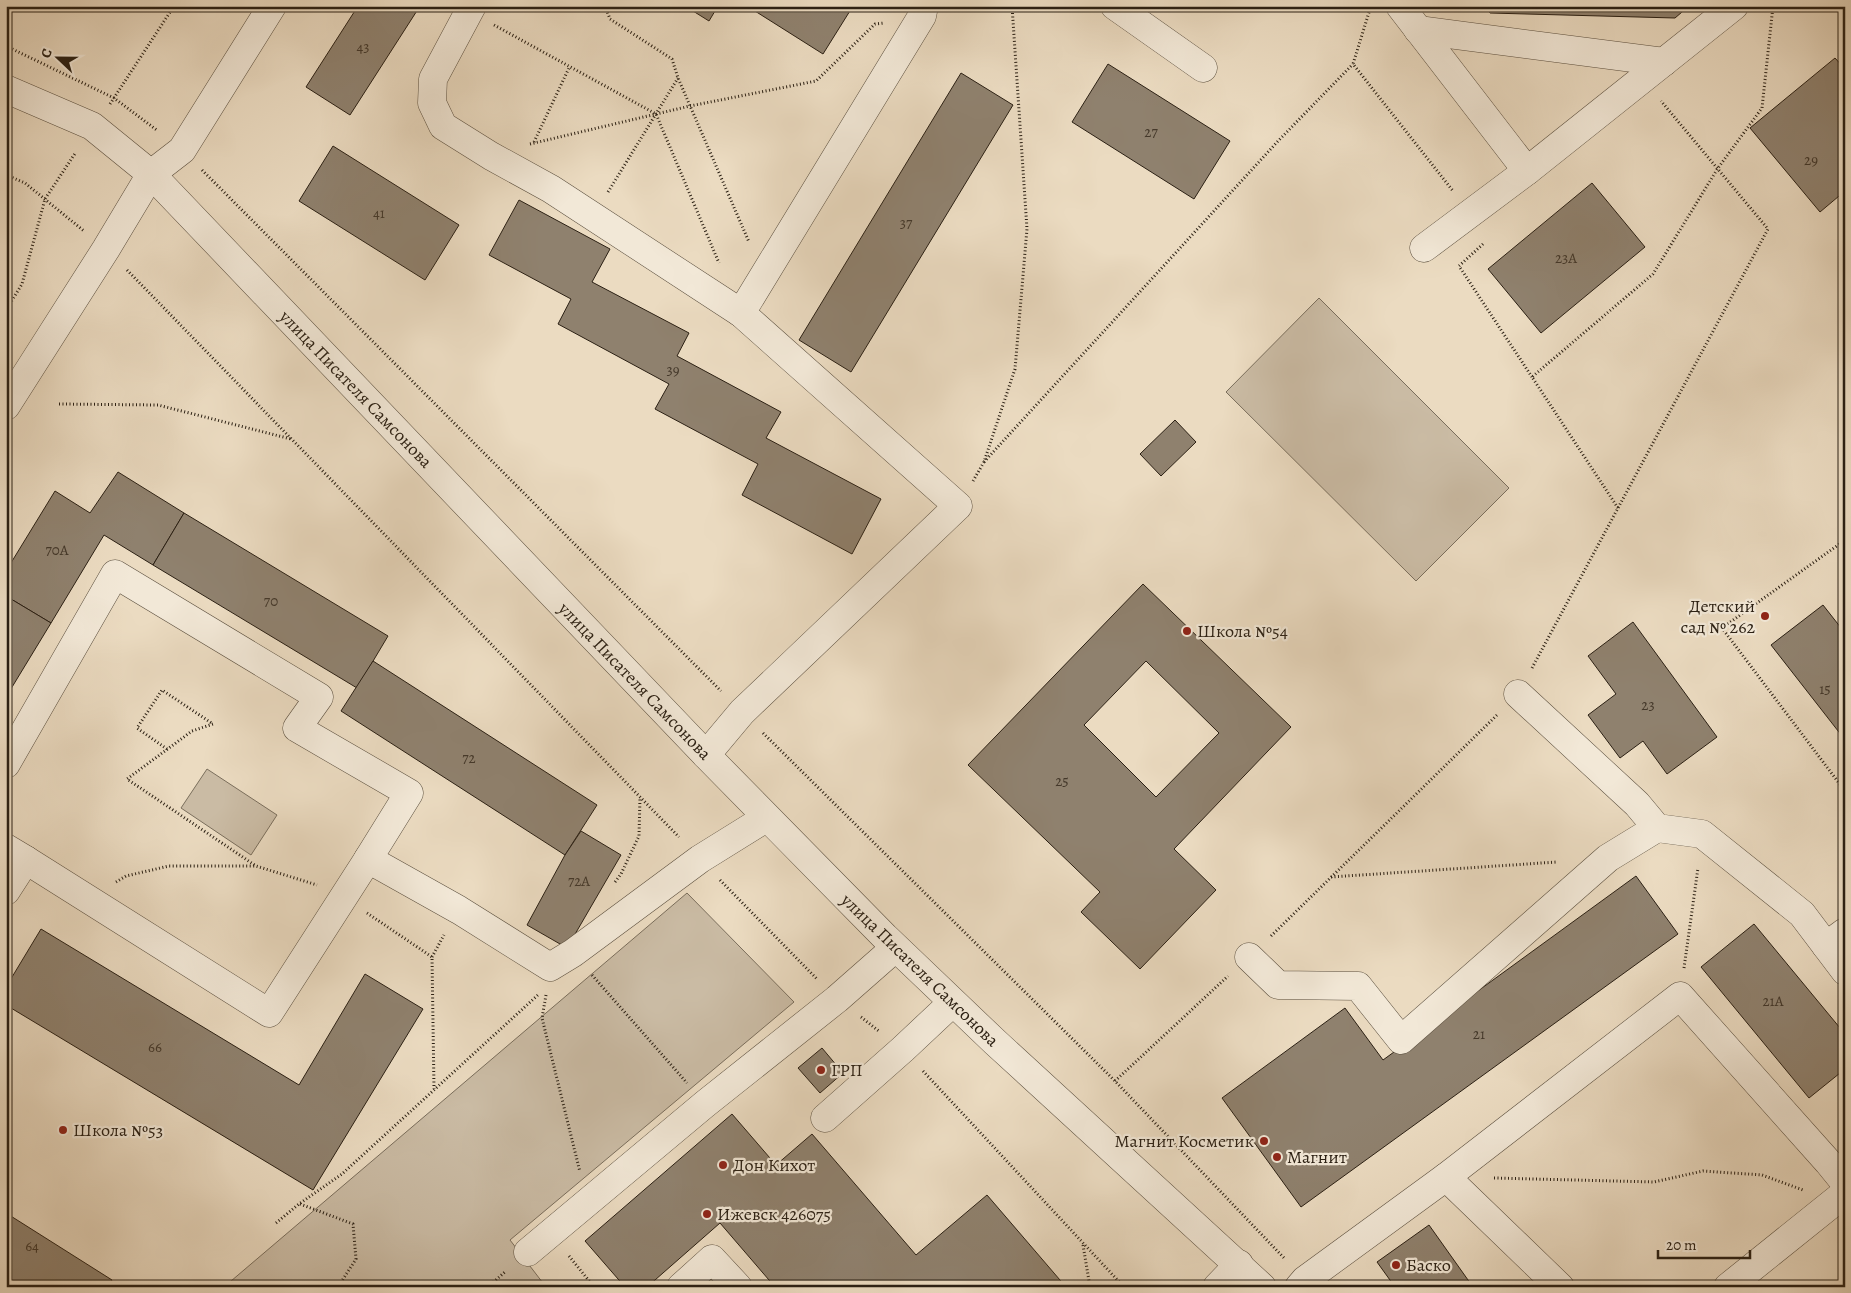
<svg xmlns="http://www.w3.org/2000/svg" width="1851" height="1293" font-family="Alegreya,serif">
<rect width="100%" height="100%" fill="#ebdbc1"/>
<filter id="stains"><feTurbulence type="fractalNoise" baseFrequency=".004" numOctaves="4"/><feColorMatrix values="0 0 0 0 .2 0 0 0 0 .09 0 0 0 0 .02 0 0 0 .5 -.17"/></filter>
<radialGradient id="worn" r=".72"><stop offset=".6" stop-color="#630" stop-opacity="0"/><stop offset="1" stop-color="#630" stop-opacity=".3"/></radialGradient>
<g fill="#cabba4" stroke="#7a6e5c">
<path d="M1319 298 1509 488 1416 581 1226 392Z"/>
<path d="M207 769 277 815 251 855 181 808Z"/>
<path d="M687 893 794 1002 510 1240 546 1287H224Z"/>
</g>
<g fill="#8f816e" stroke="#2b2014" fill-rule="evenodd">
<path d="M358 6H420L350 115 306 87Z"/>
<path d="M685 6H718L709 21Z"/>
<path d="M747 6H853L823 54Z"/>
<path d="M1484 6H1689L1675 18 1490 13Z"/>
<path d="M1835 58 1845 69V191L1820 212 1750 128Z"/>
<path d="M1108 64 1230 141 1194 199 1072 122Z"/>
<path d="M961 73 1013 105 851 372 799 340Z"/>
<path d="M333 146 459 225 425 280 299 201Z"/>
<path d="M1592 183 1645 247 1541 333 1488 269Z"/>
<path d="M519 200 610 249 592 282 689 333 677 356 781 412 766 438 881 499 852 554 742 495 758 464 655 409 669 384 558 324 571 299 489 255Z"/>
<path d="M1175 420 1196 442 1161 476 1140 454Z"/>
<path d="M118 472 184 513 153 565 104 535 51 623 6 596V571L55 491 90 513Z"/>
<path d="M184 513 388 636 357 688 153 565Z"/>
<path d="M1143 584 1291 727 1174 849 1216 890 1140 969 1081 912 1100 892 968 765ZM1146 661 1219 733 1156 797 1084 725Z"/>
<path d="M6 596 51 623 6 697Z"/>
<path d="M1823 605 1845 633V734L1842 736 1771 645Z"/>
<path d="M1633 622 1717 737 1667 774 1643 741 1620 758 1588 715 1616 694 1588 656Z"/>
<path d="M373 661 597 805 565 855 341 711Z"/>
<path d="M581 831 621 855 567 948 527 925 565 855Z"/>
<path d="M1636 876 1678 934 1301 1207 1222 1098 1345 1008 1383 1060Z"/>
<path d="M1754 924 1845 1034V1069L1809 1098 1701 967Z"/>
<path d="M41 929 299 1085 365 974 423 1009 313 1190 6 1005V987Z"/>
<path d="M822 1048 843 1073 820 1093 798 1068Z"/>
<path d="M732 1114 776 1165 812 1134 916 1255 987 1195 1066 1287H775L720 1223 647 1287H625L585 1241Z"/>
<path d="M6 1213 112 1280 108 1287H19L6 1278Z"/>
<path d="M1429 1225 1473 1287H1395L1377 1262Z"/>
</g>
<g fill="none" stroke-linecap="round" stroke-linejoin="round">
<defs>
<g id="minor">
<path d="M472 6 433 79 432 103 443 126 491 156 551 189 741 313 958 506 742 712 706 755"/>
<path d="M1115 6 1203 68"/>
<path d="M1400 6 1527 171 1734 6"/>
<path d="M1418 30 1664 62"/>
<path d="M6 89 92 126 151 174 706 755 885 937 995 1042 1262 1287"/>
<path d="M1424 248 1527 171"/>
<path d="M741 313 922 16 924 6"/>
<path d="M6 406 106 249 151 174 182 150 272 6"/>
<path d="M1518 694 1637 804 1657 828 1702 834 1802 914 1845 971"/>
<path d="M6 764 115 574 319 697 297 728 409 793 368 859 459 910 550 967 573 953 700 859 766 818"/>
<path d="M6 848 26 860 6 891"/>
<path d="M26 860 269 1013 368 859"/>
<path d="M1826 946 1845 932"/>
<path d="M1249 957 1278 985 1358 986 1401 1040 1608 858 1657 828"/>
<path d="M825 1118 903 1049 952 1003"/>
<path d="M1446 1177 1680 996 1828 1162 1845 1183"/>
<path d="M528 1252 705 1104 837 999 895 948"/>
<path d="M681 1287 712 1259 738 1287"/>
<path d="M1217 1287 1239 1264"/>
<path d="M1299 1287 1305 1280 1446 1177 1560 1287"/>
<path d="M1728 1287 1845 1193"/>
</g>
</defs>
<use href="#minor" stroke="#5b4f3f" stroke-width="29"/>
<g stroke="#2b2014" stroke-width="3" stroke-dasharray="1 2.5" stroke-linecap="butt">
<path d="M605 6 610 19 672 59 678 78 749 242"/>
<path d="M1370 9 1353 64 1453 191"/>
<path d="M494 25 656 114 719 263"/>
<path d="M6 46 114 98 158 131"/>
<path d="M110 104 174 6"/>
<path d="M534 142 569 68"/>
<path d="M530 144 690 106 816 81 875 24 884 23"/>
<path d="M202 170 721 691"/>
<path d="M6 175 25 183 84 231"/>
<path d="M608 192 678 78"/>
<path d="M1483 244 1459 266 1532 377"/>
<path d="M127 270 679 837"/>
<path d="M6 310 22 284 45 199 76 152"/>
<path d="M59 404 158 405 291 439"/>
<path d="M984 462 1279 140 1353 64"/>
<path d="M973 481 984 462 1015 369 1027 229 1012 6"/>
<path d="M1618 508 1532 377 1653 274 1718 168 1762 108 1773 6"/>
<path d="M1845 540 1722 628 1845 791"/>
<path d="M1532 668 1768 229 1661 101"/>
<path d="M763 733 1115 1081 1285 1259"/>
<path d="M167 749 137 728 162 690 213 724 192 731 127 779 256 866"/>
<path d="M1331 877 1557 862"/>
<path d="M720 880 817 979"/>
<path d="M116 882 126 876 169 866H256L317 885"/>
<path d="M615 882 621 874 639 836 640 797"/>
<path d="M367 913 432 957 434 1089"/>
<path d="M1271 936 1497 715"/>
<path d="M432 957 444 935"/>
<path d="M1684 968 1698 868"/>
<path d="M592 975 687 1083"/>
<path d="M546 995 542 1018 580 1172"/>
<path d="M861 1017 880 1032"/>
<path d="M923 1071 1124 1287"/>
<path d="M1115 1081 1228 976"/>
<path d="M1494 1178 1654 1182 1703 1171 1762 1175 1803 1190"/>
<path d="M300 1204 353 1224 356 1259 338 1287"/>
<path d="M276 1223 299 1204 342 1174 539 994"/>
<path d="M1083 1245 1090 1287"/>
<path d="M569 1256 594 1287"/>
<path d="M488 1287 506 1271"/>
</g>
<use href="#minor" stroke="#f2e8d7" stroke-width="28"/>
</g>
<g fill="#8f2418" stroke="#f2e8d7" stroke-width="2">
<circle cx="1765" cy="616" r="5"/>
<circle cx="1187" cy="631" r="5"/>
<circle cx="821" cy="1070" r="5"/>
<circle cx="63" cy="1130" r="5"/>
<circle cx="1264" cy="1141" r="5"/>
<circle cx="1277" cy="1157" r="5"/>
<circle cx="723" cy="1165" r="5"/>
<circle cx="707" cy="1214" r="5"/>
<circle cx="1396" cy="1265" r="5"/>
</g>
<g text-anchor="middle" stroke-width="4.5" stroke-linejoin="round" paint-order="stroke">
<g font-size="15" fill="#44382a">
<text x="363" y="52">43</text>
<text x="1151" y="137">27</text>
<text x="1811" y="165">29</text>
<text x="379" y="218">41</text>
<text x="906" y="228">37</text>
<text x="1566" y="263">23А</text>
<text x="673" y="375">39</text>
<text x="57" y="555">70А</text>
<text x="271" y="606">70</text>
<text x="1825" y="694">15</text>
<text x="1648" y="710">23</text>
<text x="469" y="763">72</text>
<text x="1062" y="786">25</text>
<text x="579" y="886">72А</text>
<text x="1773" y="1006">21А</text>
<text x="1479" y="1039">21</text>
<text x="155" y="1052">66</text>
<text x="32" y="1251">64</text>
</g>
<g font-size="18" fill="#2b2014" stroke="#f2e8d7">
<text transform="translate(356 389) rotate(46)" y="6">улица Писателя Самсонова</text>
<text transform="translate(635 681) rotate(46)" y="6">улица Писателя Самсонова</text>
<text transform="translate(920 970) rotate(44)" y="6">улица Писателя Самсонова</text>
</g>
<g font-size="18" fill="#2b2014" stroke="#f2e8d7" text-anchor="start">
<text x="1755" y="612" text-anchor="end">Детский<tspan x="1755" dy="21">сад № 262</tspan></text>
<text x="1197" y="637">Школа №54</text>
<text x="831" y="1076">ГРП</text>
<text x="73" y="1136">Школа №53</text>
<text x="1254" y="1147" text-anchor="end">Магнит Косметик</text>
<text x="1287" y="1163">Магнит</text>
<text x="733" y="1171">Дон Кихот</text>
<text x="717" y="1220">Ижевск 426075</text>
<text x="1406" y="1271">Баско</text>
</g>
</g>
<rect width="1851" height="1293" fill="none" stroke="#ebdbc1" stroke-width="25"/>
<rect x="8" y="8" width="1836" height="1278" fill="none" stroke="#2b2014" stroke-width="2.5"/>
<rect x="12" y="12" width="1826" height="1268" fill="none" stroke="#2b2014"/>
<g transform="translate(58 58) rotate(292)" stroke="#f2e8d7" stroke-width="4" paint-order="stroke">
<path d="M0-4L9 19L0 12L-9 19Z" fill="#2b2014"/>
<text y="-8" font-size="14" font-weight="bold" text-anchor="middle" fill="#2b2014">С</text>
</g>
<path d="M1658 1250v8h92v-8" fill="none" stroke="#2b2014" stroke-width="2.5"/>
<text x="1666" y="1250" font-size="15" fill="#2b2014" stroke="#f2e8d7" stroke-width="4" paint-order="stroke">20 m</text>
<rect width="100%" height="100%" filter="url(#stains)"/>
<rect width="100%" height="100%" fill="url(#worn)"/>
</svg>
